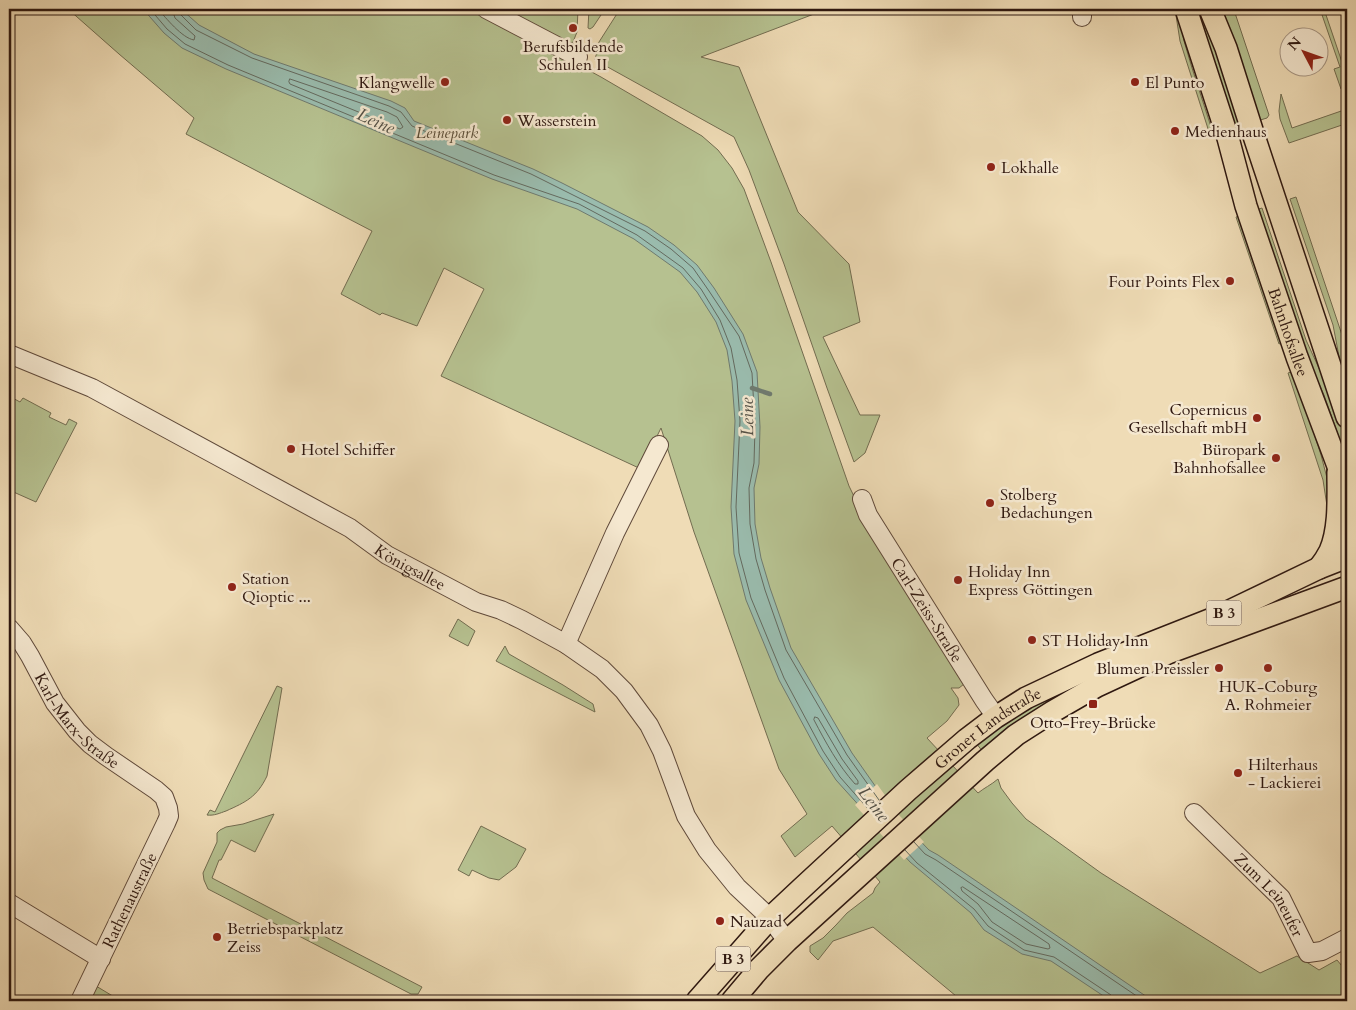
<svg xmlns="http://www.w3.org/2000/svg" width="1356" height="1010" font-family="Cardo,serif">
<rect width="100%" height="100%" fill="#efdcb6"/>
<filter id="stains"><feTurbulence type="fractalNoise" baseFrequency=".004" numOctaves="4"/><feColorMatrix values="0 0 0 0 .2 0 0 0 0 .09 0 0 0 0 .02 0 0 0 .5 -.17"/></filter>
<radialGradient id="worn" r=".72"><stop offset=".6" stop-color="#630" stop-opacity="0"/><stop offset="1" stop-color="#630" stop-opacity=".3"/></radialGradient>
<g fill="#b6c190" stroke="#726c50">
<path d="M68 9H475L601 77 702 136 718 150 732 168 744 189 771 262 849 486 867 523 964 684 959 688H951L958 698 959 705 947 721 927 738 978 793C984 788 991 785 998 779L1001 788 1012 803 1026 819 1101 873 1260 973 1297 956 1319 970 1337 960 1347 972V1001H962L873 927 833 941 818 960 810 952V946L823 938 836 925 847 913 873 893 875 888 880 882 832 826 795 857 781 836 807 814 779 769 694 532 661 428 641 469 441 376 484 289 444 268 417 326 382 313 380 315 341 294 372 231 186 134 194 118 119 54Z"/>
<path d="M516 9H578L577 32 571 47 513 14Z"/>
<path d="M589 9H605L593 27 590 29 588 28Z"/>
<path d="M620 9H812L814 14 701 57 739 67 798 212 849 264 860 322 823 337 860 415H880L865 453 854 462 827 388 784 264 749 170 734 137 595 60 599 42Z"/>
<path d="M1175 9H1179L1184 41 1192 68 1214 136H1212L1210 135 1180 41Z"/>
<path d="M1192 9H1202L1242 126 1236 128 1208 45Z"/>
<path d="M1221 9H1231L1234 10 1269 115 1267 118 1257 121Z"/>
<path d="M1320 9H1324L1347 77V87L1341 89 1334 69 1340 67Z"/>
<path d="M1281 94 1292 128 1347 109V121L1342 125 1289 143 1280 119 1279 111Z"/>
<path d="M1296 197 1347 350V392L1343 377 1333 325 1290 199Z"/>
<path d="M1262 208 1306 340 1329 390 1347 443V460L1324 395 1302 346 1256 210Z"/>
<path d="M1241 215 1284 342 1279 344 1236 217Z"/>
<path d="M1294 371 1321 455 1327 478 1329 519 1323 480 1288 373Z"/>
<path d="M9 396 20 402 23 398 51 413 49 417 66 425 69 419 77 423 36 502 9 490Z"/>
<path d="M458 619 475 631 468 646 449 636Z"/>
<path d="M505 646 509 654 563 685 593 704 595 712 496 661Z"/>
<path d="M1094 674 983 752 976 743 1004 721Z"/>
<path d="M277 686 282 688 267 776C257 797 246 802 226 811 220 813 214 816 207 815L210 810 215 812Z"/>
<path d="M274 814 255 852 231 840 221 860H219L212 878 422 987 418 994H411L208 889 204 880 203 873 217 842V833L220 830 226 827 243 824Z"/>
<path d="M481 826 526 849 516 867 499 880 489 878 472 870 469 876 458 870Z"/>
<path d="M96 986 121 1001H92L89 999Z"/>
</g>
<path fill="#9abcae" stroke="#6f7a6f" d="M143 9H181L199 25 254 54 391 101 405 108 414 121 533 169 562 183 648 227 674 245 697 265 714 288 743 334 757 372 760 427 759 464 754 488 755 524 761 558 770 588 791 648 852 753 897 817 929 850 938 855 1153 1001H1111L1051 961 1022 954 984 930 971 913 910 862 836 780 819 754 779 680 746 600 734 554 731 507 735 421 732 381 727 350 716 322 697 292 680 272 634 239 577 209 492 179 226 69 182 48 164 33Z"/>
<path fill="#efdcb6" d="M877 784 899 815 924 842 904 860 855 805Z"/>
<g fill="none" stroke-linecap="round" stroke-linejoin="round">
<g stroke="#646a5f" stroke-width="1">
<path d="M150 9 167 29 185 44 228 65 494 175 579 204 637 235 683 268 701 289 720 320 731 348 737 380 740 421 736 507 739 553 751 598 784 678 823 751 840 777 869 810"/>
<path d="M158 9C166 18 182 38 194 40L195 36 175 18 172 9"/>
<path d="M179 9 180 14 196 30 252 58 389 106 401 112 412 126 531 174 645 231 671 249 693 268 709 291 739 336 752 373 755 427 754 463 749 488 750 524 756 559 765 590 786 650 847 755 879 800"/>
<path d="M290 79 387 112 397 117 403 127 400 129 290 84 289 82Z"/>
<path d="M815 717 818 718 842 759 858 781V784H855C838 765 826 743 814 720Z"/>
<path d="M914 842 925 854 936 860 1144 1001"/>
<path d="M905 850 917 863 974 909 988 926 1024 950 1054 957 1111 995 1113 998V1001"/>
<path d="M963 887 1049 944 1050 948 1048 949 1026 944 992 922 978 904 962 891 961 888Z"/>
</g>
<path stroke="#6f7a6f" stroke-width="4.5" d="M752 388 770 394"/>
<defs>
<g id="minor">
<path d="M486 9 578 57"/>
<path d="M1082 17V9"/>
<path id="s1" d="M9 354 92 388 350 528 387 555 476 602 501 610 522 620 566 644 602 669 624 691 649 725 662 751 686 816 707 850 737 887 770 918 787 941"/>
<path id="s2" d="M862 499 868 515 984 700 996 717"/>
<path id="s3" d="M9 628 22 643 30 656 55 703 77 731 90 744 106 756 156 790 164 797 168 808 169 816 166 823 80 1001"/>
<path d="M566 644 615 533 659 445"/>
<path id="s4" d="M1194 813 1281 898 1308 953 1322 951 1347 938"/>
<path d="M9 903 101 959"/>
</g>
<g id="major">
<path id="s5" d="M1186 9 1228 138 1246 206 1297 357 1347 490"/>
<path d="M1210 9 1226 48 1252 130 1347 417"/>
<path d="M1319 568C1323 563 1327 557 1330 551 1340 528 1338 496 1338 472"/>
<path id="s6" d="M697 1001 770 918 802 888 908 790 967 739 996 717 1026 698 1098 664 1217 617 1319 568 1347 557"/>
<path d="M732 1001 759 969 787 941 985 761 1016 735 1052 712 1097 686 1168 653 1347 587"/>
</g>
</defs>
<use href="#minor" stroke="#5f493a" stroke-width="20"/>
<use href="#major" stroke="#2f1810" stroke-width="24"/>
<use href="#minor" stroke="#f5e8d0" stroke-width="18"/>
<use href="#major" stroke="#efdcb6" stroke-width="21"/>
</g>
<g fill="#8f2418" stroke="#f5e8d0" stroke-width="2">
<circle cx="573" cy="28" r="5"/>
<circle cx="445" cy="82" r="5"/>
<circle cx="1135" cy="82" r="5"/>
<circle cx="507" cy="120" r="5"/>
<circle cx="1175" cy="131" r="5"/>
<circle cx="991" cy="167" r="5"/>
<circle cx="1230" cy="281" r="5"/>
<circle cx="1257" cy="418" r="5"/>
<circle cx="291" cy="449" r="5"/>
<circle cx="1276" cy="458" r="5"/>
<circle cx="990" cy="503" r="5"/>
<circle cx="958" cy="580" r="5"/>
<circle cx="232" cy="587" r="5"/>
<circle cx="1032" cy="640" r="5"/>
<circle cx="1219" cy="668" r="5"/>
<circle cx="1268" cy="668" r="5"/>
<rect x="1088" y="699" width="10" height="10" rx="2.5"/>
<circle cx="1238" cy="773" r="5"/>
<circle cx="720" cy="921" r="5"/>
<circle cx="217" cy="937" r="5"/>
</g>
<g text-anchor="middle" stroke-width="5" stroke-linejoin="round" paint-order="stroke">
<g fill="#f5e8d0" stroke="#6a564a" stroke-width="1">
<rect x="1206.5" y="600.5" width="35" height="25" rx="4"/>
<rect x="715.5" y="946.5" width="35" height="25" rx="4"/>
</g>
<g font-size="15" font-weight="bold" fill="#2f1810">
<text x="1224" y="618">B 3</text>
<text x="733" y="964">B 3</text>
</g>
<g font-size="16" fill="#2f1810" stroke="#f5e8d0" text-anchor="start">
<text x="573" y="52" text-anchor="middle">Berufsbildende<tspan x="573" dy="18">Schulen II</tspan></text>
<text x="435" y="88" text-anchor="end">Klangwelle</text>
<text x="1145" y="88">El Punto</text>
<text x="517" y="126">Wasserstein</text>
<text x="1185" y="137">Medienhaus</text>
<text x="1001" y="173">Lokhalle</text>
<text x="1220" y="287" text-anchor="end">Four Points Flex</text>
<text x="1247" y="415" text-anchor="end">Copernicus<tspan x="1247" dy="18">Gesellschaft mbH</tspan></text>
<text x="301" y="455">Hotel Schiffer</text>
<text x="1266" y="455" text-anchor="end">Büropark<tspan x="1266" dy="18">Bahnhofsallee</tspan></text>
<text x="1000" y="500">Stolberg<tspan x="1000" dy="18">Bedachungen</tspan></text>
<text x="968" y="577">Holiday Inn<tspan x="968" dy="18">Express Göttingen</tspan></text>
<text x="242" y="584">Station<tspan x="242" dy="18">Qioptic ...</tspan></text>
<text x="1042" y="646">ST Holiday Inn</text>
<text x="1209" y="674" text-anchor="end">Blumen Preissler</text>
<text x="1268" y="692" text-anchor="middle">HUK-Coburg<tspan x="1268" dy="18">A. Rohmeier</tspan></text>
<text x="1093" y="728" text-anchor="middle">Otto-Frey-Brücke</text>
<text x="1248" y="770">Hilterhaus<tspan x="1248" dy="18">- Lackierei</tspan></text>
<text x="730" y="927">Nauzad</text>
<text x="227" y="934">Betriebsparkplatz<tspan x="227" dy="18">Zeiss</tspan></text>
</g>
<g font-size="16" font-style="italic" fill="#584b36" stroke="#f5e8d0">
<text x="447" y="138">Leinepark</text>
</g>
<g font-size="16" fill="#2f1810" stroke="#f5e8d0">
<text dy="6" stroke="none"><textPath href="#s5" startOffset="339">Bahnhofsallee</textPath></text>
<text dy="6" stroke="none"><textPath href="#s1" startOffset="455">Königsallee</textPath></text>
<text dy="6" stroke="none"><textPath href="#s2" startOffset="129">Carl-Zeiss-Straße</textPath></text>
<text dy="6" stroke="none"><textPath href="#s3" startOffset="116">Karl-Marx-Straße</textPath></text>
<text dy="6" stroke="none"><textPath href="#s6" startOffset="400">Groner Landstraße</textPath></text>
<text dy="6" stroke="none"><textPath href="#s4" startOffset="112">Zum Leineufer</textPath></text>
<text transform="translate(129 900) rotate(-64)" y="6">Rathenaustraße</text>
</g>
<g font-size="18" font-style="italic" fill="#545147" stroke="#f5e8d0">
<text transform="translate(376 121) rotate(24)" y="6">Leine</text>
<text transform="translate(747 417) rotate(-91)" y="6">Leine</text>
<text transform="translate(874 804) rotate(53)" y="6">Leine</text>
</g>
</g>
<rect width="1356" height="1010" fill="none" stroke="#efdcb6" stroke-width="30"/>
<rect x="10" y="10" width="1336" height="990" fill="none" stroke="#2f1810" stroke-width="2.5"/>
<rect x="15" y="15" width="1326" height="980" fill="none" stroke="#2f1810"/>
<g transform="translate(1304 52) rotate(311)"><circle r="24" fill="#f5e8d0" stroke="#a69583"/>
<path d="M0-4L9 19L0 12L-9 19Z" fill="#8f2418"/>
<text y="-8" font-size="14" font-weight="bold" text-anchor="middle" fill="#2f1810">N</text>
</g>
<rect width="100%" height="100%" filter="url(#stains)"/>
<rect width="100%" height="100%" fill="url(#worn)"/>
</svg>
